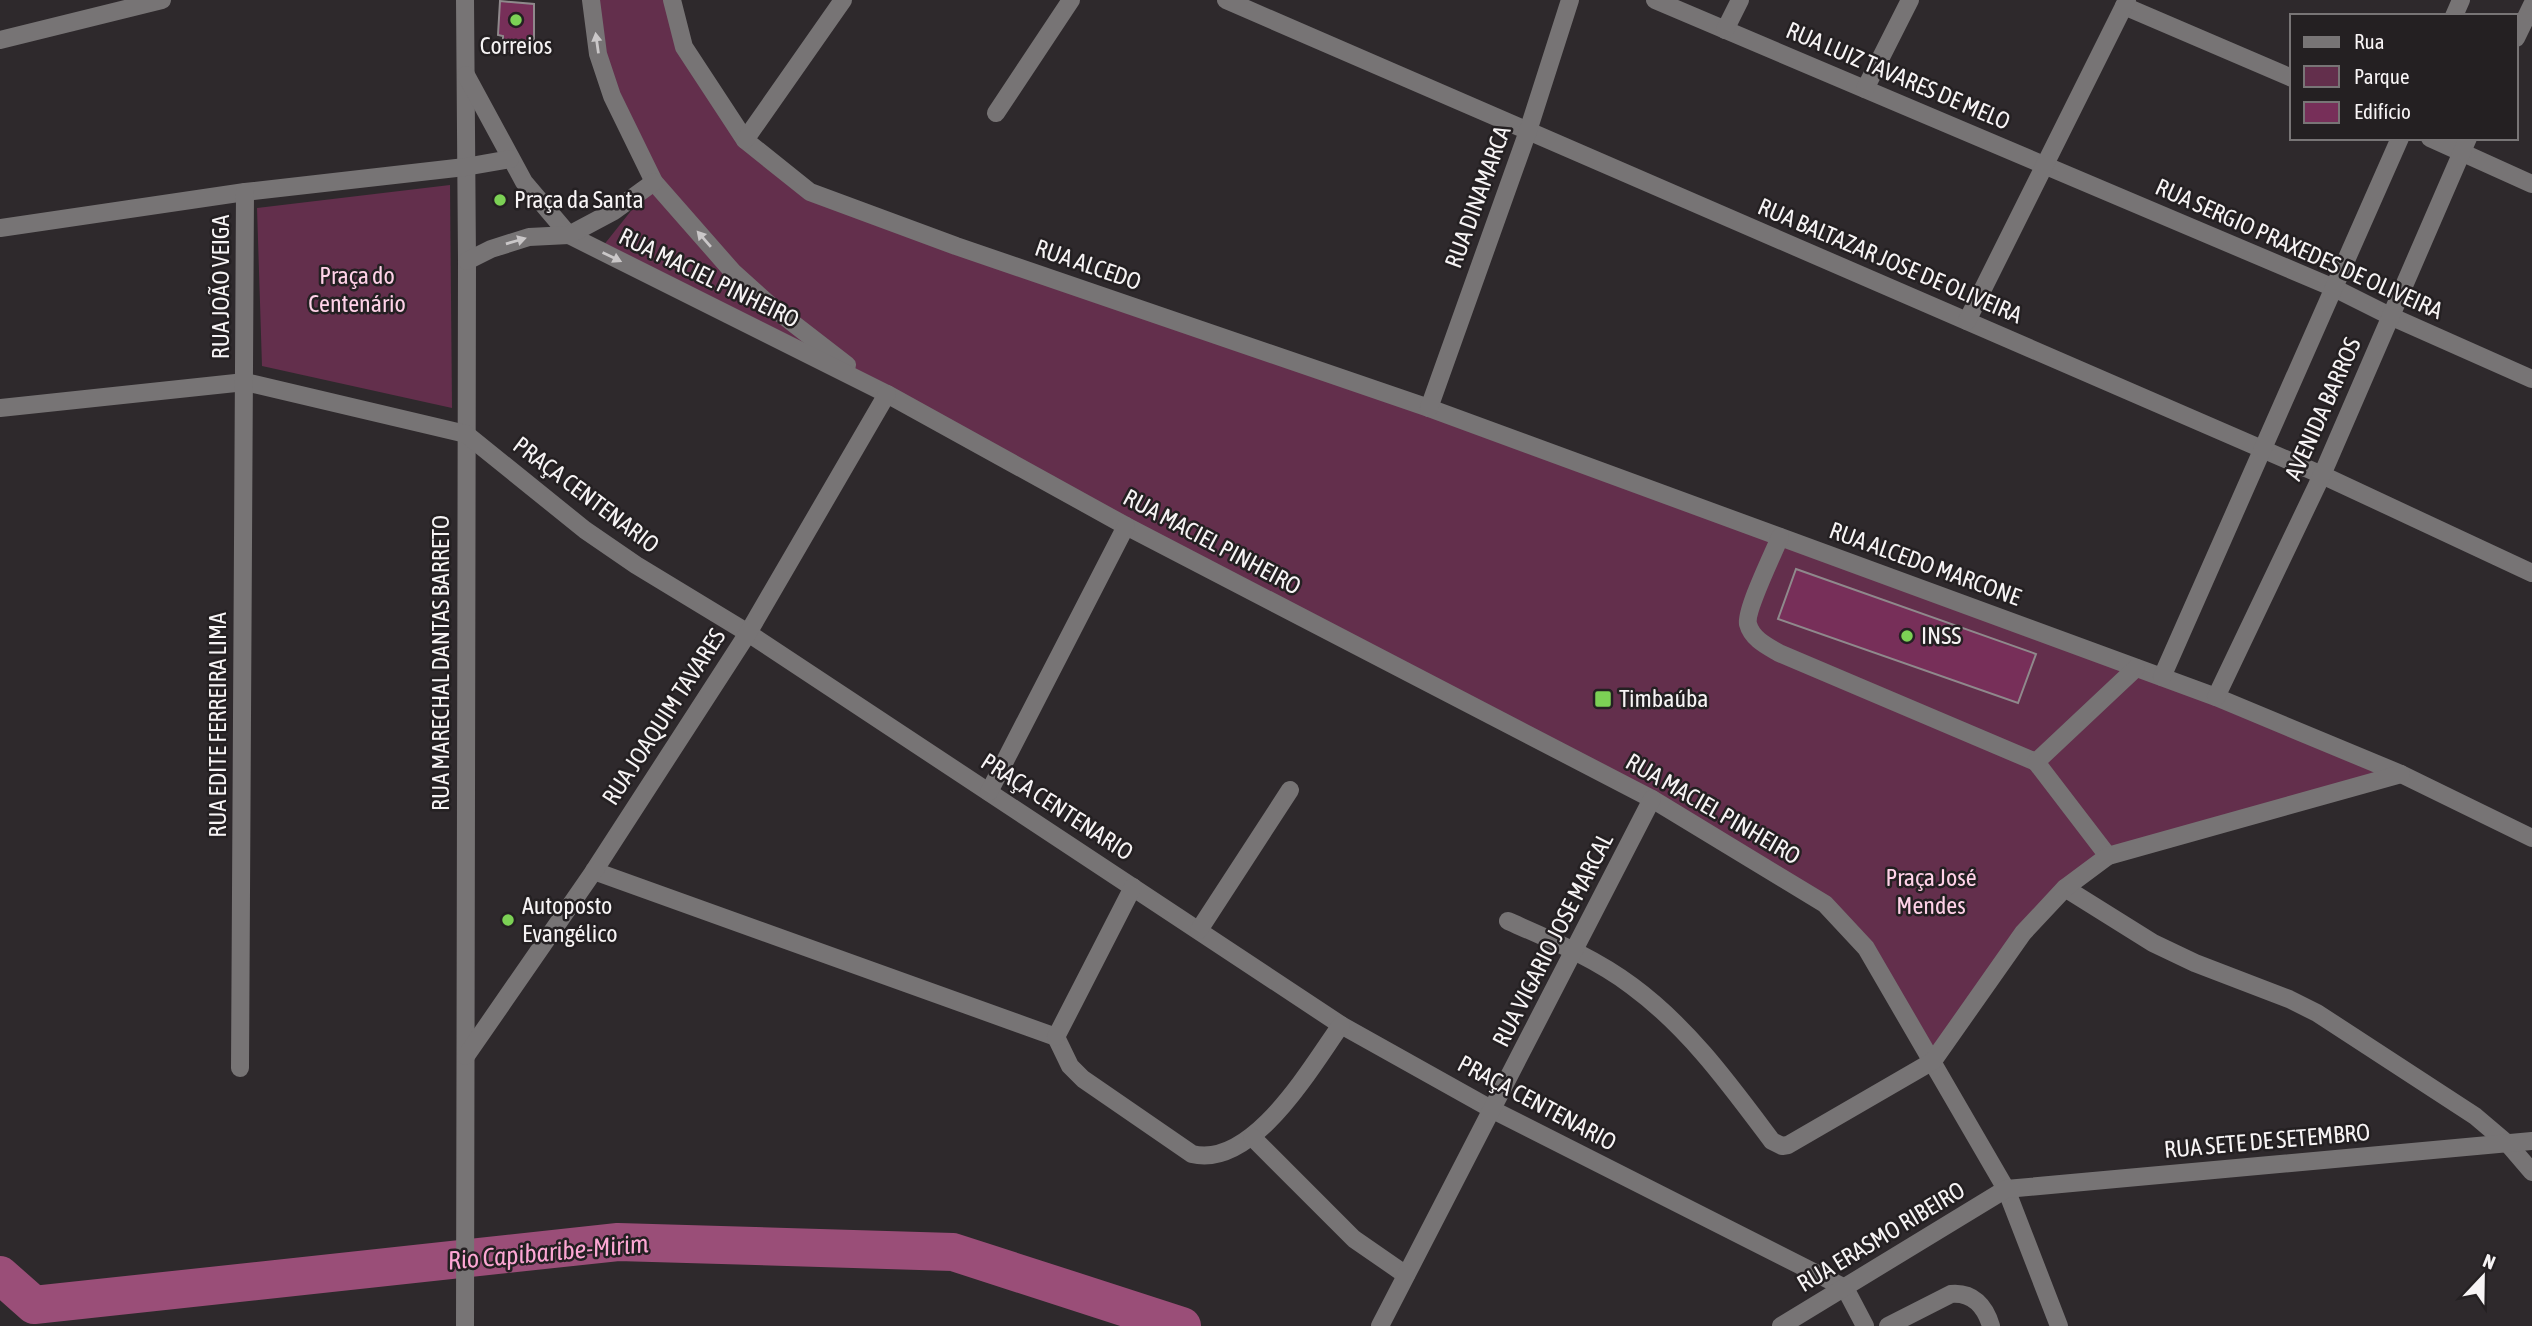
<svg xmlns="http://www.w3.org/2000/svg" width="2532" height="1326" font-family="'Asap Condensed',sans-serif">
<rect width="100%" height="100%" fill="#2e292c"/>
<g fill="#632f4c">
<path d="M591 0H672L684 47 745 140 810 192 1425 411 2401 774 2108 856 2064 883 1933 1061 1825 903 1652 799 599 251 654 182 612 96Z"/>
<path d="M450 185 452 408 262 366 257 208Z"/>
</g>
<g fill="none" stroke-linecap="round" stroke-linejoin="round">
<path stroke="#9a4e78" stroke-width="38" d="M0 1275 34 1305 618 1242 953 1252 1182 1326"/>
</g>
<g fill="#772f59" stroke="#8f898c" stroke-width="2">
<path d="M500 1 534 4V52L503 51V36L498 35Z"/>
<path d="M1796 569 2036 654 2018 703 1778 619Z"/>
</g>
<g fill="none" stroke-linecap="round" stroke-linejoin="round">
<g stroke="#777475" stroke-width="18">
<path d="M465 0 467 261 465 1326"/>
<path d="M591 0 598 54 612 96 654 182 733 272 772 307 847 365"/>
<path d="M672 0 684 47 745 140 810 192 956 246 1429 408 2216 697 2401 774 2532 838"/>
<path d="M1226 0 2322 475 2532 573"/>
<path d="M1655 0 2334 288 2390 316 2532 379"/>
<path d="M2124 6 2292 78"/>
<path d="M2454 16 2461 0"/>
<path d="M1725 30 1740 0"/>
<path d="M2516 38 2532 5"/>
<path d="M0 40 162 0"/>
<path d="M466 75 524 182 569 235 887 394 1126 526 1652 799 1825 904 1866 948 2006 1189 2059 1326"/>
<path d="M1865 89 1910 0"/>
<path d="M996 113 1071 0"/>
<path d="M2430 138 2532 184"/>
<path d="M745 140 843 0"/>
<path d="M0 228 245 192 465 167 510 159"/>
<path d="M467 261 491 249 529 237 569 235 614 211 654 182"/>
<path d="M1967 321 2127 0"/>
<path d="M0 408 245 382 466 434 585 530 636 565 748 633 1341 1025 1493 1110 1845 1288 1865 1326"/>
<path d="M1429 408 1528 131 1570 0"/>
<path d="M1780 537C1774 552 1745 611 1748 624 1752 639 1767 646 1779 653L2036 762"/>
<path d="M2162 677 2400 138"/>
<path d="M2216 697 2322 475 2468 138"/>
<path d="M989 792 1126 526"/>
<path d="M2108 856 2036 762 2136 668"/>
<path d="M594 871 1056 1037"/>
<path d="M2065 888 2153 943 2195 963 2289 999 2317 1013 2475 1116 2508 1144 2532 1172"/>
<path d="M1508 921C1551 940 1595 958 1632 986 1689 1028 1730 1085 1772 1141L1782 1146 1788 1145 1933 1061 2023 933 2065 888 2108 856 2401 774"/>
<path d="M1199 930 1290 790"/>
<path d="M1056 1037 1070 1066 1083 1079 1192 1154C1253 1169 1311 1067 1341 1025"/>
<path d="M1056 1037 1133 887"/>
<path d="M466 1056 594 871 748 633 887 394"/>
<path d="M240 1068 245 192"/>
<path d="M1252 1137 1354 1239 1406 1275"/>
<path d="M1380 1326 1652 799"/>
<path d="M1781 1326 2006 1189 2532 1141"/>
<path d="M1888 1326 1951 1294C1973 1292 1985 1306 1991 1326"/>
</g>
</g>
<defs><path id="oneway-solid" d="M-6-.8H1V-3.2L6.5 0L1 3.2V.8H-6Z" transform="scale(1.75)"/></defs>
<g fill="#cac7c8">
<use href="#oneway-solid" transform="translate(597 43) rotate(-98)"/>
<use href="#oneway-solid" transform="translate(704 239) rotate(-131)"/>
<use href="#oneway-solid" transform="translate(516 241) rotate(-16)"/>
<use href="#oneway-solid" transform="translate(612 257) rotate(26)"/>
</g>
<g fill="#7cd155" stroke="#242022" stroke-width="2.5">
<circle cx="516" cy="20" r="7"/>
<circle cx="500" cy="200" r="7"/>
<circle cx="1907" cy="636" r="7"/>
<rect x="1594" y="690" width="18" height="18" rx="3.5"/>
<circle cx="508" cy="920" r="7"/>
</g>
<g text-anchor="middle" stroke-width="5" stroke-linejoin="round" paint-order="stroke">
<g font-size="24" fill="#f7f4f5" stroke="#242022" text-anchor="start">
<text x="516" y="54" text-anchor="middle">Correios</text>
<text x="514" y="208">Praça da Santa</text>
<text x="1921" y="644">INSS</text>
<text x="1619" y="707">Timbaúba</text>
<text x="522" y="914">Autoposto<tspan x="522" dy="28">Evangélico</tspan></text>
</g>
<g font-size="24" fill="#f7f4f5" stroke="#242022">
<text transform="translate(1898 76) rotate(23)" y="8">RUA LUIZ TAVARES DE MELO</text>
<text transform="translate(1478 197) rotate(-70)" y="8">RUA DINAMARCA</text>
<text transform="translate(2299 249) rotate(24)" y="8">RUA SERGIO PRAXEDES DE OLIVEIRA</text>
<text transform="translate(1890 261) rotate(23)" y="8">RUA BALTAZAR JOSE DE OLIVEIRA</text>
<text transform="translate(1088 265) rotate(19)" y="8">RUA ALCEDO</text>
<text transform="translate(709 278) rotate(26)" y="8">RUA MACIEL PINHEIRO</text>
<text transform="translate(221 287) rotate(-90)" y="8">RUA JOÃO VEIGA</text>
<text transform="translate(2323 409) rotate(-66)" y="8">AVENIDA BARROS</text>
<text transform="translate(586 495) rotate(37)" y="8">PRAÇA CENTENARIO</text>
<text transform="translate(1212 542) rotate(28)" y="8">RUA MACIEL PINHEIRO</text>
<text transform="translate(1925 564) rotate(20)" y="8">RUA ALCEDO MARCONE</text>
<text transform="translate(441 663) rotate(-90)" y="8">RUA MARECHAL DANTAS BARRETO</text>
<text transform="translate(664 717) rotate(-57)" y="8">RUA JOAQUIM TAVARES</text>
<text transform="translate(218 725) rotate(-90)" y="8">RUA EDITE FERREIRA LIMA</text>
<text transform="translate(1057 807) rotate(33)" y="8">PRAÇA CENTENARIO</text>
<text transform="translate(1713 809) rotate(30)" y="8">RUA MACIEL PINHEIRO</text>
<text transform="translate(1553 940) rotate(-63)" y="8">RUA VIGARIO JOSE MARCAL</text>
<text transform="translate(1537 1103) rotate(28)" y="8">PRAÇA CENTENARIO</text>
<text transform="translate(2267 1141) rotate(-5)" y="8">RUA SETE DE SETEMBRO</text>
<text transform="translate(1881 1237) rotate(-31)" y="8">RUA ERASMO RIBEIRO</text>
</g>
<g font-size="24" fill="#ffd2e8" stroke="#242022">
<text x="357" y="284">Praça do<tspan x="357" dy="28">Centenário</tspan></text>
<text x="1931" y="886">Praça José<tspan x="1931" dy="28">Mendes</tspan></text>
</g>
<g font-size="26" font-style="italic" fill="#fda7d4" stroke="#242022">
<text transform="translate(548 1252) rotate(-5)" y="9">Rio Capibaribe-Mirim</text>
</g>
</g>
<rect x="2290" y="14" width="228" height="126" fill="#242022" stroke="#787576" stroke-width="2"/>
<rect x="2304" y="37" width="35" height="10" fill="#777475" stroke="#787576" stroke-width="2"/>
<text x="2354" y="49" font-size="21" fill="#f7f4f5">Rua</text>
<rect x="2304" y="66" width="35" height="21" fill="#632f4c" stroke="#787576" stroke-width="2"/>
<text x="2354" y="84" font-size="21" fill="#f7f4f5">Parque</text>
<rect x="2304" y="102" width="35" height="21" fill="#772f59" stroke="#787576" stroke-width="2"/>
<text x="2354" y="119" font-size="21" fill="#f7f4f5">Edifício</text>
<g transform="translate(2483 1277) rotate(22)" stroke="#242022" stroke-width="5" paint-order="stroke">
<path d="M0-5L12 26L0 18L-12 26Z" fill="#f7f4f5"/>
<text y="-10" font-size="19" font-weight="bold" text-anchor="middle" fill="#f7f4f5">N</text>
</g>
</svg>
